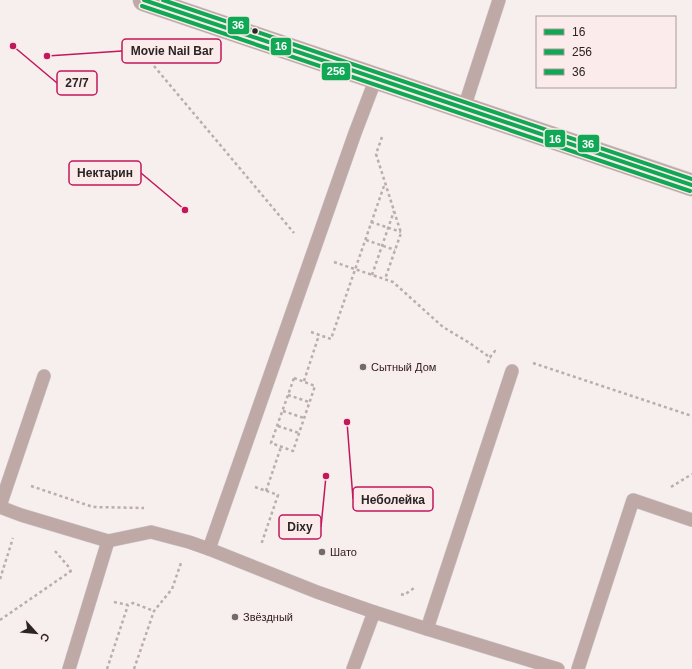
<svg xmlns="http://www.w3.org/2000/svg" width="692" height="669" font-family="Helvetica,sans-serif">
<rect width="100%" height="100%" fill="#f7eeee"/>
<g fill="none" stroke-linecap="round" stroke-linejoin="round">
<defs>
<g id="lane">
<path d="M464 108 499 0"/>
<path d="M0 506 44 376"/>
<path d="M0 507 21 515 108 541 69 669"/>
<path d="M108 541 151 532 189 542 209 549 355 133 376 78"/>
<path d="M209 549 317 592 374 612 353 669"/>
<path d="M374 612 427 629 512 371"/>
<path d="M427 629 558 669"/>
<path d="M578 669 633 500 692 520"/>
</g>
<path id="street" d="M144 0 692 185"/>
</defs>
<use href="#lane" stroke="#d1caca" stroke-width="14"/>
<use href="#street" stroke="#d1caca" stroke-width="23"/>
<g stroke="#bbadac" stroke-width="2.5" stroke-dasharray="3 3" stroke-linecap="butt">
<path d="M154 66 294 233"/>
<path d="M382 137 376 154 401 233 385 279"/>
<path d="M371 222 401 232"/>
<path d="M366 240 395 250"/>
<path d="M334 262 393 282 443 327 468 342 491 358"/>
<path d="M372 275 394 211"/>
<path d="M311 332 331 339 385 183"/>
<path d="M488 363 490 357 495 351 498 352"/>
<path d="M533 363 692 416"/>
<path d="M294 378 315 386 293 451 271 443Z"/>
<path d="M304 381 319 335"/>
<path d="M288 395 309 402"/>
<path d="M283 411 304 418"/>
<path d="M278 426 299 433"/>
<path d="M31 486 93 507 144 508"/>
<path d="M255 487 278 495 261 545"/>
<path d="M671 487 692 474"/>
<path d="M266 491 281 447"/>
<path d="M55 551 68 566 71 572"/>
<path d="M0 579 13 538"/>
<path d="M401 594 404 595 414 588V586"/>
<path d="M114 602 128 605 133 603 154 611"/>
<path d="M0 620 74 569"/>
<path d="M107 669 128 605"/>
<path d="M134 669 154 611 172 589 181 563"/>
</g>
<use href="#lane" stroke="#bea9a7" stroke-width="13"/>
<use href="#street" stroke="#bea9a7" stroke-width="22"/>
<defs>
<path id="bus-1" d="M144 0 692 185"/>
<path id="bus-2" d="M142 6 690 191"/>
<path id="bus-3" d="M163 0 692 179"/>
</defs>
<use href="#bus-1" stroke="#fbebea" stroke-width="7"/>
<use href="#bus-2" stroke="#fbebea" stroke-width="7"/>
<use href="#bus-3" stroke="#fbebea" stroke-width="7"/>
<use href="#bus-1" stroke="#10a855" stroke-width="4"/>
<use href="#bus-2" stroke="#10a855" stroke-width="4"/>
<use href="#bus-3" stroke="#10a855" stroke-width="4"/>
</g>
<circle fill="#2a2423" stroke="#fbebea" stroke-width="1.5" cx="255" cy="31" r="3.5"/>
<g fill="#726b6a" stroke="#fbebea" stroke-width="1.5">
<circle cx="363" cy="367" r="4"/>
<circle cx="322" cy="552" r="4"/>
<circle cx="235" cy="617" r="4"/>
</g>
<g text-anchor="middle" stroke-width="3" stroke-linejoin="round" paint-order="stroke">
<g font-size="11" fill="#2a2423" stroke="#fbebea" text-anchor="start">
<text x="371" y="371">Сытный Дом</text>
<text x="330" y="556">Шато</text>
<text x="243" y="621">Звёздный</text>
</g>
</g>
<path fill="none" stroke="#c2185b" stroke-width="1.5" d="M47 56L122 51M13 46L57 83M185 210L141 173M347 422L353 499M326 476L321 527"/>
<g fill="#c2185b" stroke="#fbebea" stroke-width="1.5">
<circle cx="47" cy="56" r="4"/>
<circle cx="13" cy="46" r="4"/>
<circle cx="185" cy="210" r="4"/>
<circle cx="347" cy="422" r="4"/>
<circle cx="326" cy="476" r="4"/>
</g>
<g fill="#fbebea" stroke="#c2185b" stroke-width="1.5">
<rect x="122" y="39" width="99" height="24" rx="4"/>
<rect x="57" y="71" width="40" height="24" rx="4"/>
<rect x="69" y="161" width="72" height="24" rx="4"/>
<rect x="353" y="487" width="80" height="24" rx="4"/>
<rect x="279" y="515" width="42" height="24" rx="4"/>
</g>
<g font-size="12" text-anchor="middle" font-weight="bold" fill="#2a2423">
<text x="172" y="55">Movie Nail Bar</text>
<text x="77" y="87">27/7</text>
<text x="105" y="177">Нектарин</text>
<text x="393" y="504">Неболейка</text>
<text x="300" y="531">Dixy</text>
</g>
<g stroke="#fbebea" stroke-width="1.5">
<rect x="227" y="16" width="23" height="19" rx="4" fill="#10a855"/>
<rect x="270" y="37" width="22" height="19" rx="4" fill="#10a855"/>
<rect x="321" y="62" width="30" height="19" rx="4" fill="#10a855"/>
<rect x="544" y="129" width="22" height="19" rx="4" fill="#10a855"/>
<rect x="577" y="134" width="23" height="19" rx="4" fill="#10a855"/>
</g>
<g font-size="11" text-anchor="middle" font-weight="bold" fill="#fff">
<text x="238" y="29">36</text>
<text x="281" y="50">16</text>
<text x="336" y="75">256</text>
<text x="555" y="143">16</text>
<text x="588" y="148">36</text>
</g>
<rect x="536" y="16" width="140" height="72" fill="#fbebea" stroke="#a79b9a"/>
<rect x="544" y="29" width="20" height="6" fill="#10a855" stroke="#a79b9a"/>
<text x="572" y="36" font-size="12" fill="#2a2423">16</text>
<rect x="544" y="49" width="20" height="6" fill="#10a855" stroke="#a79b9a"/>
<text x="572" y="56" font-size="12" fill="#2a2423">256</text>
<rect x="544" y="69" width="20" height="6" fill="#10a855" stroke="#a79b9a"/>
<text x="572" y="76" font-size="12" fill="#2a2423">36</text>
<g transform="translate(36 633) rotate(117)" stroke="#fbebea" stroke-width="3" paint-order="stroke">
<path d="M0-3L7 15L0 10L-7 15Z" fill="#2a2423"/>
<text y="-6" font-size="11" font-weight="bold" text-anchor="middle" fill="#2a2423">С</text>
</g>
</svg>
